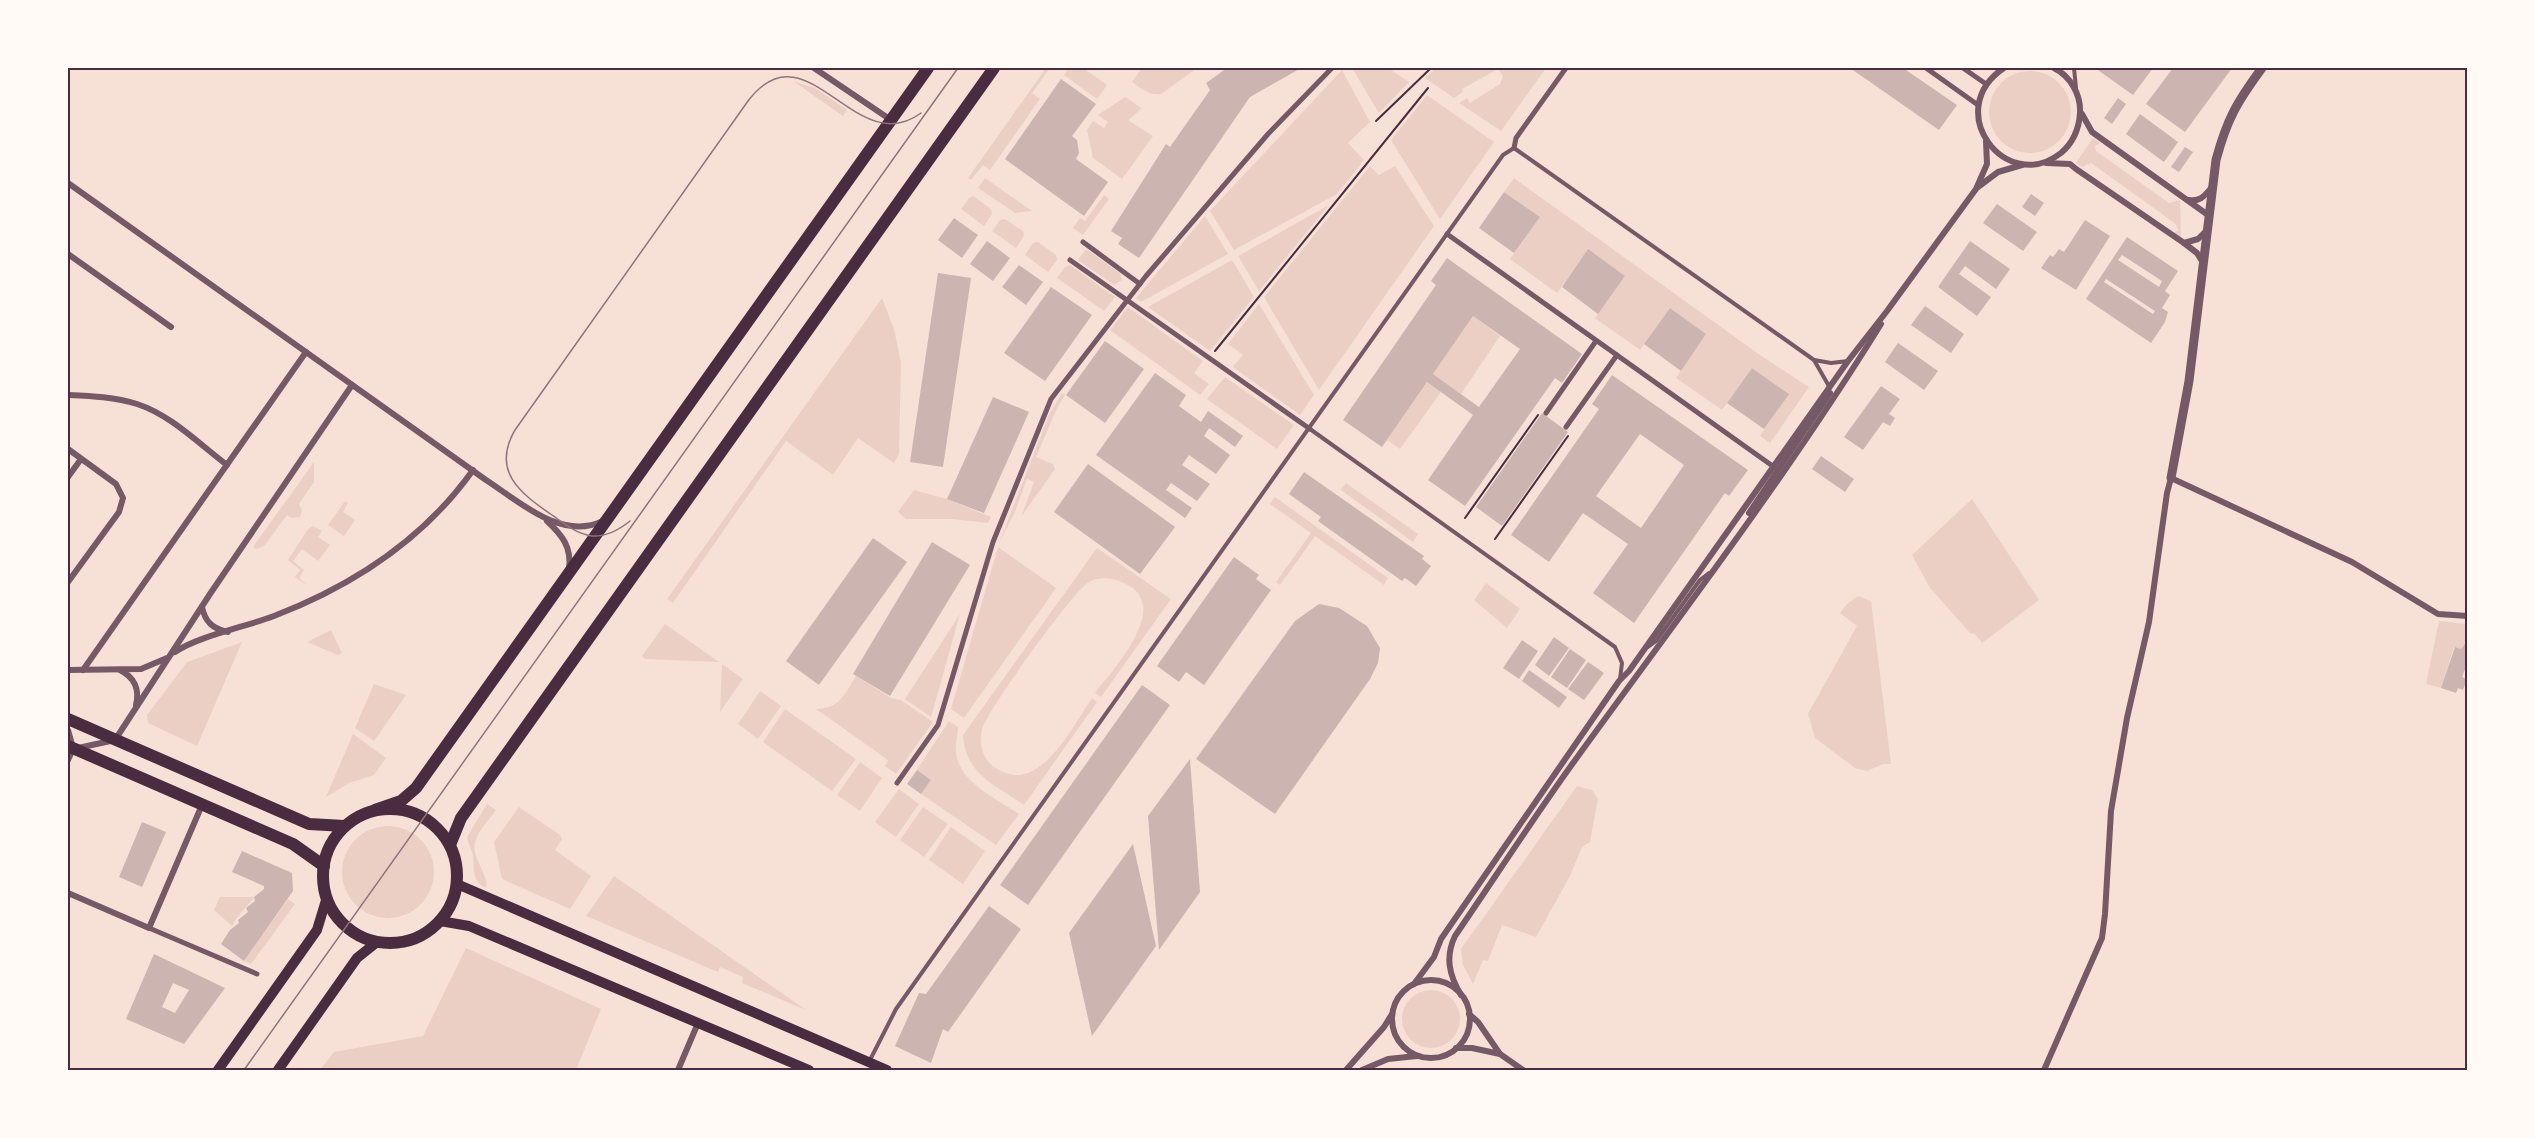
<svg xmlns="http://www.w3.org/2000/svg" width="2535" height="1138" font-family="'Open Sans',sans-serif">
<rect width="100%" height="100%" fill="#f7e1d7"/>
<g fill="#ebcfc5">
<path d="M1046 68H1050L1032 93 1040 99 990 170 983 165 971 180 968 178Z"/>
<path d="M1069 68H1083L1107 85 1097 99 1064 75Z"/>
<path d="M1142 68H1197L1161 94C1149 96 1141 88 1132 82Z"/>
<path d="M1352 68H1388L1409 82 1379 113Z"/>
<path d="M1436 68H1546L1501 131 1459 103 1467 98 1470 103 1500 84 1503 76 1498 69 1462 89 1463 92 1454 98 1425 78Z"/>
<path d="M1342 70 1370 122 1348 143 1364 160 1337 194 1234 250 1210 211Z"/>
<circle cx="2030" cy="112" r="41"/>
<path d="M793 81 815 88 847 110 843 116Z"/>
<path d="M1427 95 1494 142 1440 219 1391 140Z"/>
<path d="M1125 97 1142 108 1128 120 1153 136 1122 179 1093 158 1087 130 1093 121 1104 128 1108 122 1098 115Z"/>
<path d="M2093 138 2100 143 2095 146 2096 151 2169 203 2180 200 2181 237 2174 233 2178 230 2176 224 2091 163 2082 167 2076 163Z"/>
<path d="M1370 166 1379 175 1395 166 1434 226 1319 390 1264 297Z"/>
<path d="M985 178 1032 211 1015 213 978 188Z"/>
<path d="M1514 178 1760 355 1809 387 1770 443 1760 436 1788 393 1752 368 1722 410 1676 378 1706 334 1670 308 1640 350 1595 318 1625 276 1588 250 1557 293 1510 259 1540 217 1504 192Z"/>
<path d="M1104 195 1109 199 1083 235 1073 228 1080 218 1085 221Z"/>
<path d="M973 196 991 209 992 214 984 226 961 209 969 198Z"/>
<path d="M1329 205 1259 291 1238 256Z"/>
<path d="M1205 216 1228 254 1141 302 1136 298Z"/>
<path d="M1005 219 1023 231 1024 236 1016 248 992 231 1000 220Z"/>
<path d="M1038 242 1056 255 1057 260 1048 272 1025 255 1033 243Z"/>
<path d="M1086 249 1121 274 1122 280 1114 285 1078 260Z"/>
<path d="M1232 260 1254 297 1210 351 1148 307Z"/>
<path d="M1070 265 1115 297 1104 311 1057 278 1065 267Z"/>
<path d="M882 298 894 329 901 362 899 454 894 463 858 438 833 475 786 441 673 603 667 599Z"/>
<path d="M1259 304 1314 395 1300 415 1233 367 1243 355 1228 344Z"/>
<path d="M1128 307 1203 361 1194 373 1209 384 1200 395 1110 330Z"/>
<path d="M1473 316 1500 336 1461 394 1433 374Z"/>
<path d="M1225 377 1294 425 1277 449 1207 399Z"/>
<path d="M1427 382 1441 392 1400 449 1387 440Z"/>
<path d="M1062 393 1065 395 1057 408 1036 457 1053 464 1055 469 1021 517 1034 482 1027 479 1014 514 999 543 1049 415Z"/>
<path d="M314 462V482L299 504 302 510 300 517 292 518 287 515 264 546 256 549 253 547Z"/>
<path d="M1346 483 1418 534 1413 542 1341 490Z"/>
<path d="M914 490 947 499 991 517 988 523 952 519H906L898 512Z"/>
<path d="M1275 497 1388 578 1384 585 1315 536 1280 585 1276 582 1311 533 1270 504Z"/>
<path d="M1972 499 2039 600 1982 643 1975 634 1970 633 1930 588 1912 555Z"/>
<path d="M345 501 348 503 343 512 355 520 344 536 328 525Z"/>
<path d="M313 526 322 531 318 537 330 545 318 561 302 549 293 561 304 570 299 578 308 586 295 577 300 570 288 560 308 529Z"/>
<path d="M998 547 1056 588 964 718 951 709Z"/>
<path d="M1097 548 1171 599 1101 697 1095 693C1113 669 1174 605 1124 583 1113 578 1100 576 1089 582 1074 590 986 712 982 729 980 739 981 751 987 760 992 767 1001 772 1010 774 1045 783 1075 723 1092 698L1097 702 1024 805C995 785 965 774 963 735Z"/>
<path d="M1486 583 1520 609 1507 628 1474 600Z"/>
<path d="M1858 596 1871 601 1891 764H1883L1867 771 1855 768 1815 738 1808 714 1857 626 1840 613 1847 604Z"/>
<path d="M960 614 931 717 905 699Z"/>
<path d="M2439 621 2467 624V639L2461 649 2454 647 2441 688 2426 684Z"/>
<path d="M665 624 719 662 645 659 642 656Z"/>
<path d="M331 630 342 653 338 655 307 642Z"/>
<path d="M242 642 197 746 148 723 147 715 187 662Z"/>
<path d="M722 664 743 679 720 712Z"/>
<path d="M856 676 891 698 901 700 933 722 896 774 885 766 888 760 816 709C839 709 845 694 856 676Z"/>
<path d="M374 684 406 695 374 741 355 728Z"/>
<path d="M760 691 781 706 758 739 738 724Z"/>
<path d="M785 709 856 759 832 791 763 742Z"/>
<path d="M949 721 958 727C958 735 955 744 956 751 957 781 997 799 1019 814L996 845 921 794 931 780 917 770Z"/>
<path d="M353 734 386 758 374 775 349 783 326 797Z"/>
<path d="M860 762 882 778 860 811 837 795Z"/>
<path d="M1577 786 1592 790 1598 799 1590 842 1582 847 1570 876 1536 937 1502 925 1488 961 1483 960 1473 984 1463 965 1461 949Z"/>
<path d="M899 789 919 804 896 837 875 822Z"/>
<path d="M487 804 496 810C489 820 478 831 475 842 471 858 490 876 486 888 469 880 476 866 472 852 470 847 468 842 467 837Z"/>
<path d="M519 807 560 835 562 839 555 850 591 876 570 909 502 879 494 842Z"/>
<path d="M923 807 948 824 924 857 900 840Z"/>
<circle cx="388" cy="872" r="46"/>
<path d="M951 827 985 851 963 884 929 860Z"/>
<path d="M614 876 806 1010 742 983 743 977 720 967 718 972 586 916Z"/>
<path d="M220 897H254C247 907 237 915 232 926L214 910Z"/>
<path d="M288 899 295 904 251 964 244 961Z"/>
<path d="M466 948 601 1009 576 1070H320L334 1052 423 1036Z"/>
<circle cx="1431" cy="1019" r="29"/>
</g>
<g fill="#ccb4b1" fill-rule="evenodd">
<path d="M1227 68H1301L1250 97 1139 258 1118 244 1122 238 1111 231 1166 144 1170 147 1210 90 1206 83Z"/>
<path d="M1850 68H1903L1957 105 1939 130Z"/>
<path d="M2095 68H2153L2133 95Z"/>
<path d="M2173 68H2232L2185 132 2146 104Z"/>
<path d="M1061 79 1096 104 1072 136 1077 140 1079 153 1076 159 1108 182 1084 216 1005 159Z"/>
<path d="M2118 98 2126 104 2112 124 2104 118Z"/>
<path d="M2140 114 2178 142 2164 162 2126 134Z"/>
<path d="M2185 147 2193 152 2179 172 2171 167Z"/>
<path d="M1504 192 1540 217 1514 253 1479 228Z"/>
<path d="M2031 194 2044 203 2035 216 2022 207Z"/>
<path d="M1997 204 2037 232 2023 251 1983 223Z"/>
<path d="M954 218 978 235 962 258 938 240Z"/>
<path d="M2085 220 2110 236 2076 290 2041 268 2050 255 2053 257 2059 249 2064 252Z"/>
<path d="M2127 237 2178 271 2165 291 2170 295 2162 308 2168 312 2165 322 2151 343 2086 299ZM2122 255 2162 281 2159 287 2118 260ZM2106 279 2155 311 2153 314 2104 282Z"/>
<path d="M987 241 1010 258 993 281 970 264Z"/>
<path d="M1970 241 2010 269 1996 289 1965 266 1959 274 1991 297 1977 316 1938 287Z"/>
<path d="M1588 249 1625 276 1598 314 1562 287Z"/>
<path d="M1447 258 1582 354 1562 383 1555 378 1465 506 1428 480 1473 415 1427 382 1382 447 1343 420 1436 285 1431 281ZM1473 316 1520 349 1479 407 1433 374Z"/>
<path d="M1019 265 1043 282 1026 305 1002 287Z"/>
<path d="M938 273 971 278 943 467 910 462Z"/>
<path d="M1051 287 1092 315 1045 381 1004 353Z"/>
<path d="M1925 306 1964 334 1951 353 1911 325Z"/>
<path d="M1670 308 1706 334 1681 371 1644 344Z"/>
<path d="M1105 341 1144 369 1105 423 1066 395Z"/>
<path d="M1898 343 1938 371 1924 390 1885 362Z"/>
<path d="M1752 368 1789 394 1764 429 1727 403Z"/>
<path d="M1155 373 1186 395 1179 406 1201 422 1208 411 1243 436 1235 447 1209 428 1204 436 1230 455 1216 474 1189 455 1182 465 1210 484 1197 501 1171 483 1166 490 1192 508 1185 518 1096 455Z"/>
<path d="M1612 375 1748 470 1729 496 1725 493 1634 623 1593 593 1628 544 1583 513 1549 562 1511 535 1599 409 1592 404ZM1640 434 1684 465 1641 528 1596 496Z"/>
<path d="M1881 386 1900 399 1889 414 1895 418 1890 426 1883 422 1863 450 1844 437Z"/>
<path d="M993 397 1029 412 984 513 947 499Z"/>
<path d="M1542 413 1568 432 1502 526 1476 507Z"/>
<path d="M1821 456 1854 479 1845 492 1812 469Z"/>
<path d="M1088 464 1175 527 1140 574 1054 512Z"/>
<path d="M1304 472 1424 556 1422 559 1431 566 1416 586 1405 578 1402 581 1318 521 1321 517 1289 494Z"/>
<path d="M873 538 907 562 819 685 786 661Z"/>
<path d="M932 542 970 565 890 696 853 674Z"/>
<path d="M1234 557 1259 575 1256 579 1271 590 1204 685 1186 672 1179 682 1157 666Z"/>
<path d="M1319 604 1339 608 1367 626 1380 648 1378 663 1370 679 1275 814 1196 759 1295 621Z"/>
<path d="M1554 637 1569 648 1549 676 1535 665Z"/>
<path d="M2468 639V662L2462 677 2467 679 2463 690 2458 688 2456 693 2441 688 2455 647 2461 649Z"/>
<path d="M1522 640 1538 651 1519 679 1503 668Z"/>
<path d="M1570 649 1586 660 1567 688 1551 677Z"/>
<path d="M1588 662 1604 673 1584 700 1568 689Z"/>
<path d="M1529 670 1567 697 1559 708 1522 681Z"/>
<path d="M1142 685 1170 705 1028 905 1000 885Z"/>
<path d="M1190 759 1200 892 1159 950 1148 816Z"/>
<path d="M917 770 931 780 921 794 907 784Z"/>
<path d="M142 822 166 832 142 887 119 877Z"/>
<path d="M1133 844 1156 946 1092 1036 1069 933Z"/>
<path d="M242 851 292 873 293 891 244 961 221 944 230 930 239 923 238 920 248 912 246 908 255 901 254 897 264 889V886L232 872Z"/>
<path d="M989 906 1021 929 948 1032 943 1029 931 1063 895 1046 919 993 926 994Z"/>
<path d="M154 954 225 988 184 1044 126 1019ZM173 983 189 990 175 1013 162 1007Z"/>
</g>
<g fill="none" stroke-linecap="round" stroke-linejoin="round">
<g stroke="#4a2c40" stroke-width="2">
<path d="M1376 121 1431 68"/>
<path d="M1215 351 1428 88"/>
<path d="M1465 518 1538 415"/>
<path d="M1495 539 1568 436"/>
</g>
<g stroke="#755966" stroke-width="4">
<path d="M2074 68 2076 88"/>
<path d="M1814 360 1830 388"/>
<path d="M1310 429 1615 647 1622 663 1620 679"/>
<path d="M1648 647 1656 641 1700 580 1709 573"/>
<path d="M869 1062 896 1009 1503 155 1514 148 1814 360 1831 363 1848 361"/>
</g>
<g stroke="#755966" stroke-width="5">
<path d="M1926 68 1978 105"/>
<path d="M1963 68 1986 84"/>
<path d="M1514 148 1516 138 1566 68"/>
<path d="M1447 234 1774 467"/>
<path d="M1083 242 1140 284"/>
<path d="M1070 260 1310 429"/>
<path d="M1546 413 1596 341"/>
<path d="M1566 427 1617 355"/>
<path d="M897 783 938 725 993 542 1051 399 1146 276 1268 134 1332 68"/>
<path d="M149 928 257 974"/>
</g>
<g stroke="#755966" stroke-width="6">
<path d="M814 68 891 120"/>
<path d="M2004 68C1941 110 2006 196 2061 153 2074 142 2079 129 2080 113 2081 94 2070 76 2054 68"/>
<path d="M2082 114 2092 132 2208 215"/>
<path d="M2046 163 2070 164 2076 169 2184 243 2197 253 2203 263"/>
<path d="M68 183 486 480C520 502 561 541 603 521"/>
<path d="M1978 187 1998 172 2022 165"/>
<path d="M2189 200C2201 202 2205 195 2212 187"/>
<path d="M2184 243 2198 239 2206 231"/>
<path d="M68 254 171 327"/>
<path d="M68 395C91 396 115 397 137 404 171 415 199 444 227 465"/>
<path d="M68 449 116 484 123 498 119 512 68 582"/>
<path d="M68 477 81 459"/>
<path d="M1749 513 1830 393"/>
<path d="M547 521C562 535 572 547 569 569"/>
<path d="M202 607C205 622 213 629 228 632"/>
<path d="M175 652C199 636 245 627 274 616 352 586 424 539 473 470"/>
<path d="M68 670 141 669 167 658"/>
<path d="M83 670 306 352"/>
<path d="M120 670C134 677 140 689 136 705"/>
<path d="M68 730 73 748"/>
<path d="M78 748 115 740 210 594 352 385"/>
<path d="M68 760 73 749"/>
<path d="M68 893 149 928 202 805"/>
<circle cx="1431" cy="1019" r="39"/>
<path d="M1414 984 1434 957 1441 939 1619 681 1629 671 1848 361 1887 311 1976 189 1987 164 1986 141"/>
<path d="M1461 995C1449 975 1445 957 1455 936 1494 879 1532 820 1573 763 1678 618 1787 476 1881 324"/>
<path d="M1456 1048H1472L1500 1054 1478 1022 1469 1014"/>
<path d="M1500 1054 1523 1070"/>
<path d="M678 1070 698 1023"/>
<path d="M1346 1070 1384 1027 1392 1014"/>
<path d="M1362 1070 1388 1059 1417 1056"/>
<path d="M2044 1070 2102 938 2105 914 2111 811 2127 718 2149 622 2167 493 2171 478 2352 562 2438 614 2468 616"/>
</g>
<path stroke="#755966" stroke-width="9" d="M2171 478 2189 381 2216 160C2227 119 2237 102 2262 68"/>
<g stroke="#4a2c40" stroke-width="10">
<path d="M457 884 887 1070"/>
<path d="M440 921 469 926 809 1070"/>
<path d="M218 1070 317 930 327 897"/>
<path d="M278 1070 357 958 377 942"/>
</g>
<g stroke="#4a2c40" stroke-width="12">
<path d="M68 719 309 824 344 826"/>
<path d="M68 746 293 844 324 866"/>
<circle cx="390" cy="876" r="67"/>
<path d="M375 810 401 801 416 788 928 68"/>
<path d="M450 845 461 818 994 68"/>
</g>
<g stroke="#8f747c" stroke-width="1.5">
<path d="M630 521C620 529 606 537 592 536 577 534 564 524 552 515 520 493 491 471 515 430L748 101C807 23 855 162 921 113"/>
<path d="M244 1070 958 68"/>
</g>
</g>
<rect width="2535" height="1138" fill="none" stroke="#fffaf5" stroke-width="138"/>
<rect x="69" y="69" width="2397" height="1000" fill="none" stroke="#4a2c40" stroke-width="2"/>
</svg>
